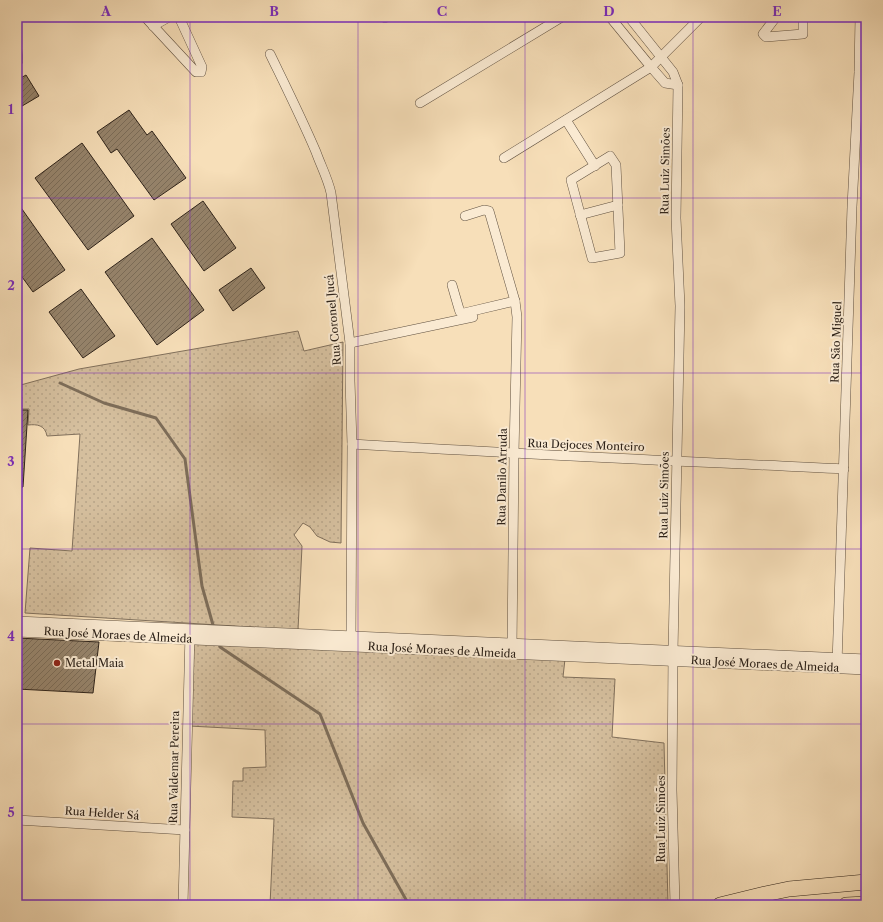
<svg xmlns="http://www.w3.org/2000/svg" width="883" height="922" font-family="'Libre Caslon Text',serif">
<defs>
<pattern id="grass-dots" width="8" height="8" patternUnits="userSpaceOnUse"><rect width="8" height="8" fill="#d5bf9e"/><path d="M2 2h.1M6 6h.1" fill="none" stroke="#b7a488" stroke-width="1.8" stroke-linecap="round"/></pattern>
<pattern id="building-hatch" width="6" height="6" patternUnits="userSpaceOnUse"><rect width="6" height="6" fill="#96846c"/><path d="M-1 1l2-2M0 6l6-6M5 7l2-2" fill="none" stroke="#7b6c58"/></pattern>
</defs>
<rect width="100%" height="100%" fill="#f7dfb9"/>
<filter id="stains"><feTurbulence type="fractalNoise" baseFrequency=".005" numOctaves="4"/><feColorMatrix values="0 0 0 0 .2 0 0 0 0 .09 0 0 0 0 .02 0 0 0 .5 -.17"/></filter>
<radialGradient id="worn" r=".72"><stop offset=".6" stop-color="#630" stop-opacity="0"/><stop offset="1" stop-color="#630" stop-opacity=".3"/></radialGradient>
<g fill="url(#grass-dots)" stroke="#81705c">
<path d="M298 331 304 351 343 342 341 543 330 542 317 536 310 527 303 523 294 535 302 546 298 630 25 613 30 548 72 551 80 434 47 436C45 425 37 424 28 425L29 409H17V386L79 369Z"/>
<path d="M191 640 565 659 563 677 615 679 612 737 664 743 668 905H270L274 819 232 817 233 781H243V768L266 767 265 730 189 726Z"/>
</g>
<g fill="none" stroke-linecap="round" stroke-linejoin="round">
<g stroke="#7d6d59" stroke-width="3">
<path d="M60 383 104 403 156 418 185 459 202 586 213 625"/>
<path d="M219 644 220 647 320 714 363 823 409 905"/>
</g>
</g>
<g fill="url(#building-hatch)" stroke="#2d2219">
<path d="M26 75 39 96 17 109V80Z"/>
<path d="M129 110 147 135 152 131 186 178 154 200 117 149 111 153 97 132Z"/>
<path d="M82 143 134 216 88 250 35 178Z"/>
<path d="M203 201 236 248 204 271 171 224Z"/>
<path d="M17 202 65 270 33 292 17 270Z"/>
<path d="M152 238 204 310 157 345 105 272Z"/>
<path d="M251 268 265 288 233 311 219 290Z"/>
<path d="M81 289 115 336 83 358 49 312Z"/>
<path d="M17 410H28L23 487H17Z"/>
<path d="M17 638 99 642 93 693 17 689Z"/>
</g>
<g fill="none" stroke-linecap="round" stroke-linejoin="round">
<defs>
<g id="minor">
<path d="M145 17 196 72H201L202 67 179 17"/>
<path d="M610 17 651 67 665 83 678 85"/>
<path d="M629 17 673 72 678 85 676 218 680 306 673 652 672 790 675 905"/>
<path d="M776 17 763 34 766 37 803 34V17"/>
<path d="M385 18 386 17"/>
<path d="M153 26 169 17"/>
<path d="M17 49 18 61 17 62"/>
<path d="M270 54C286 87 302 119 316 152 321 166 328 179 331 193L350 343V381L352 444 351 642"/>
<path d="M420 103 562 17"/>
<path d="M566 120 595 166"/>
<path d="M610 156 616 165 620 253 592 258 571 180Z"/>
<path d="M504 158 651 67 701 17"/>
<path d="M580 215 618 205"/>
<path d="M452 285 459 309 460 312 464 313 515 301 489 211 484 210 465 216"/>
<path d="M350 343 473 317"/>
<path d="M352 444C516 454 680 461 844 469"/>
<path d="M512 649 514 453 517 317 515 301"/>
<path d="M837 664 852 207 859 72 860 17"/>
<path d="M17 820 185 830"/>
<path d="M183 905 190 633"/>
</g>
<g id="tertiary">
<path d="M17 622 866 660"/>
<path d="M17 631 866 669"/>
</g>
<g id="trunk">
<path d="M720 905 765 894 789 889 866 882"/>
<path d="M846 905 866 904"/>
</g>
</defs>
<use href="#minor" stroke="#605141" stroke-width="10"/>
<use href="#tertiary" stroke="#605141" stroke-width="12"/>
<use href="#trunk" stroke="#2d2219" stroke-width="16"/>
<use href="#minor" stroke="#faead2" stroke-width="9"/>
<use href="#tertiary" stroke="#faead2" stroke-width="11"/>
<use href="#trunk" stroke="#f7dfb9" stroke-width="15"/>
</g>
<path fill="none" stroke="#7b2cbf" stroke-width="1" stroke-opacity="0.55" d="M190 17V905M358 17V905M525 17V905M693 17V905M17 198H866M17 373H866M17 549H866M17 724H866"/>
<circle fill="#8f2418" stroke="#faead2" stroke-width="1.5" cx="57" cy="663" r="4"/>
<g text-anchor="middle" stroke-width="4" stroke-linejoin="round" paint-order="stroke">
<g font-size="11" fill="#2d2219" stroke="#faead2">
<text transform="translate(665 171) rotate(-89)" y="4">Rua Luiz Simões</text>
<text transform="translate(333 320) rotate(-95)" y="4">Rua Coronel Jucá</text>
<text transform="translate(836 342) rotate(-88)" y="4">Rua São Miguel</text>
<text transform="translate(586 445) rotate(2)" y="4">Rua Dejoces Monteiro</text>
<text transform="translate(502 477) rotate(-89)" y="4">Rua Danilo Arruda</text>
<text transform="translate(664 495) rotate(-89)" y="4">Rua Luiz Simões</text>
<text transform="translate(118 635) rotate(3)" y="4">Rua José Moraes de Almeida</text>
<text transform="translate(442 650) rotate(3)" y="4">Rua José Moraes de Almeida</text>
<text transform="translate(765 664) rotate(3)" y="4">Rua José Moraes de Almeida</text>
<text transform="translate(174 767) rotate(-89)" y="4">Rua Valdemar Pereira</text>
<text transform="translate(102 813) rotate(4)" y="4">Rua Helder Sá</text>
<text transform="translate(661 819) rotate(-90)" y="4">Rua Luiz Simões</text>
</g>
<g font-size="11" fill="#2d2219" stroke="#faead2" text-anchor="start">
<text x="65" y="667">Metal Maia</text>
</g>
</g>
<rect width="883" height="922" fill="none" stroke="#f7dfb9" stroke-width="44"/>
<rect x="22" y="22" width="839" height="878" fill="none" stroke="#7b2cbf" stroke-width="1.5"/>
<g font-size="13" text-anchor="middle" font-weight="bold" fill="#7b2cbf">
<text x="106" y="16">A</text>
<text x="274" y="16">B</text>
<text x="442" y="16">C</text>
<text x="609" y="16">D</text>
<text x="777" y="16">E</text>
<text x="11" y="114">1</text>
<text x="11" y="290">2</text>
<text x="11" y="466">3</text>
<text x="11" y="641">4</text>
<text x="11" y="817">5</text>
</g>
<rect width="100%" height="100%" filter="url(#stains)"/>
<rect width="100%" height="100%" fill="url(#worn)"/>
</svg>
